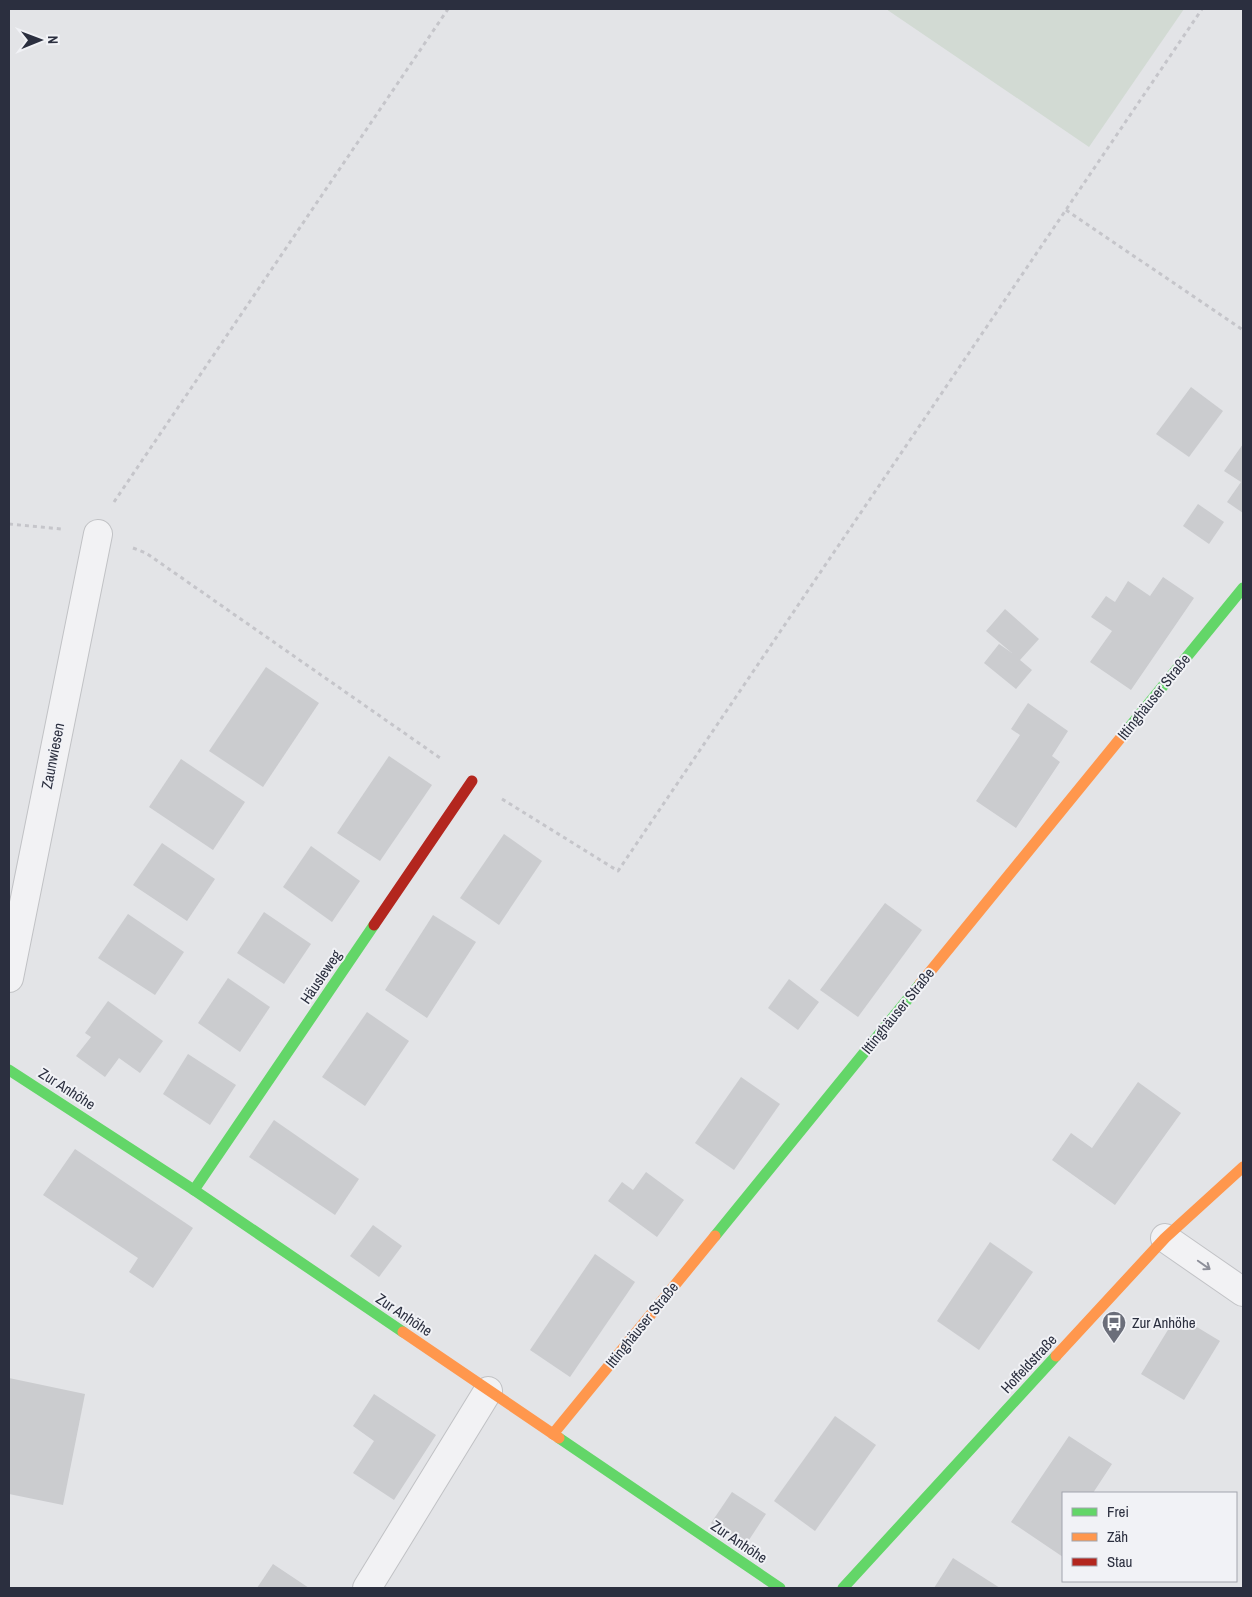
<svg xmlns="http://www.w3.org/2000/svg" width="1252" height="1597" font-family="'Archivo Narrow',sans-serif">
<rect width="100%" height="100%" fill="#e3e4e7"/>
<path fill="#d2dad3" d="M886 9H1184L1089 147Z"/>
<g fill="#cbcccf">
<path d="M1191 387 1223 411 1189 457 1156 434Z"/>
<path d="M1243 444V513L1227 502 1241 482 1224 471Z"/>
<path d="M1198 504 1224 522 1209 544 1183 526Z"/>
<path d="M1163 577 1194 598 1131 690 1090 662 1112 631 1091 617 1106 596 1115 602 1128 581 1150 596Z"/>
<path d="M1005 609 1039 639 1020 660 1032 670 1016 689 984 663 999 644 1012 653 986 631Z"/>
<path d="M266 667 319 703 263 787 209 751Z"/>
<path d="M1028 703 1068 731 1052 756 1060 762 1016 828 976 801 1020 735 1011 729Z"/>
<path d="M389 756 432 785 380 861 337 833Z"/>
<path d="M181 759 245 802 213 850 149 807Z"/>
<path d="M504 834 542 861 499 925 460 898Z"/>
<path d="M162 843 215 879 187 921 133 885Z"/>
<path d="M311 846 360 881 332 922 283 887Z"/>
<path d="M885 903 922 930 858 1017 820 990Z"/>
<path d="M264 912 311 944 284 984 237 953Z"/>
<path d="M128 914 184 952 155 995 98 958Z"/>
<path d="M433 915 476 942 427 1018 385 990Z"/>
<path d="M228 978 270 1007 240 1052 198 1023Z"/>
<path d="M789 979 819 1002 798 1030 768 1008Z"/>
<path d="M108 1001 163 1041 140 1073 119 1058 105 1077 76 1056 91 1037 85 1033Z"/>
<path d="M367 1012 409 1041 365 1106 322 1077Z"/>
<path d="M188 1054 236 1085 210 1125 163 1094Z"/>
<path d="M741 1077 780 1104 734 1170 695 1143Z"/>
<path d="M1138 1082 1181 1113 1115 1205 1052 1160 1071 1133 1092 1148Z"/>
<path d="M274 1120 359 1179 335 1215 249 1157Z"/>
<path d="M75 1149 193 1228 153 1288 129 1272 138 1258 43 1195Z"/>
<path d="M646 1172 684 1200 657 1237 608 1201 622 1182 633 1190Z"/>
<path d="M373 1225 402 1246 379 1277 350 1256Z"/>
<path d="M990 1242 1033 1272 979 1350 937 1321Z"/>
<path d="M595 1254 635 1282 570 1377 530 1350Z"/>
<path d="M1177 1315 1220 1341 1184 1400 1141 1374Z"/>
<path d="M9 1378 85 1394 63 1505 9 1494Z"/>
<path d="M374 1394 436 1435 394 1500 353 1473 374 1441 353 1426Z"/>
<path d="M835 1416 876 1445 815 1531 774 1501Z"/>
<path d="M1069 1436 1112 1464 1093 1493H1063V1557L1011 1522Z"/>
<path d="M732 1492 766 1514 745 1546 711 1523Z"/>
<path d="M953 1558 1000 1588H934Z"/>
<path d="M273 1564 309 1588H257Z"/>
</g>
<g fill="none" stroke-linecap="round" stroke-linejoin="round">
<defs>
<g id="street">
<path d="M9 978 98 534"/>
<path d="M1165 1238 1243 1292"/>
<path d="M367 1588 488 1391"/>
</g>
</defs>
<use href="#street" stroke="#c1c2c5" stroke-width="30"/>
<g stroke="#c5c5ca" stroke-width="3" stroke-dasharray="4 4" stroke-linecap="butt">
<path d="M1066 210 1243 330"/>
<path d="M114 502 448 9"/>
<path d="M9 524 62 529"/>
<path d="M133 548 146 553 443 760"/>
<path d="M502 799 618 871 1202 9"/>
</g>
<use href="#street" stroke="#f2f2f4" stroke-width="28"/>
<g stroke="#63d668" stroke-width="11">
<path d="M1123 735 1243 588"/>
<path d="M9 1070 194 1190 403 1332"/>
<path d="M194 1190 374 925"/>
<path d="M715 1236 920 984"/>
<path d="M559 1438 780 1588"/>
<path d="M843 1588 1056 1356"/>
</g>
<g stroke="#ff974d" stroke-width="11">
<path d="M920 984 1123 735"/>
<path d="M403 1332 559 1438"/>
<path d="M1056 1356 1165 1238 1243 1167"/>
<path d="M553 1434 715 1236"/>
</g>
<path stroke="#b3261e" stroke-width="11" d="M374 925 472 781"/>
</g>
<defs><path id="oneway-shaft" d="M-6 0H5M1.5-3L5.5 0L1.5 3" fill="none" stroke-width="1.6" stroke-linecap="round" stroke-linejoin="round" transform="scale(1.25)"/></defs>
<use stroke="#8e909a" href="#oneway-shaft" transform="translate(1204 1265) rotate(35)"/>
<defs>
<symbol id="bus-pin" viewBox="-11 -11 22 30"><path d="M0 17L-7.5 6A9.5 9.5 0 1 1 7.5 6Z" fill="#6b6e7a" stroke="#f1f2f6"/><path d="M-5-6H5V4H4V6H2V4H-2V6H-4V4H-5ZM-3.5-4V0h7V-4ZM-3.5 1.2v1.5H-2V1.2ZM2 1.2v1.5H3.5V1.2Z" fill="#fff"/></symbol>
</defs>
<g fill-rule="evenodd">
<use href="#bus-pin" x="1100" y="1309" width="28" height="38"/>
</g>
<g text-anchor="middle" stroke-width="4" stroke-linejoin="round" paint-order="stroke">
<g font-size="15" fill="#2b2f3f" stroke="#f1f2f6">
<text transform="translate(1154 697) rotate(-51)" y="5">Ittinghäuser Straße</text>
<text transform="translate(53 756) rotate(-79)" y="5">Zaunwiesen</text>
<text transform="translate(321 977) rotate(-56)" y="5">Häusleweg</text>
<text transform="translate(898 1011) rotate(-51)" y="5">Ittinghäuser Straße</text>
<text transform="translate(67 1089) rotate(33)" y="5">Zur Anhöhe</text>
<text transform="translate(404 1315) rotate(34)" y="5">Zur Anhöhe</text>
<text transform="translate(642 1325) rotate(-51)" y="5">Ittinghäuser Straße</text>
<text transform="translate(1029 1364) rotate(-47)" y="5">Hoffeldstraße</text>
<text transform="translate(739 1542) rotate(34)" y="5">Zur Anhöhe</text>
</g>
<g font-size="15" fill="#2b2f3f" stroke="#f1f2f6" text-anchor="start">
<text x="1132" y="1328">Zur Anhöhe</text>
</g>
</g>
<rect width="1252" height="1597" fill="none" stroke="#2b2f3f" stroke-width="20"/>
<rect x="1062" y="1492" width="175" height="90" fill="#f1f2f6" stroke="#a2a4ad"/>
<rect x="1072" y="1508" width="25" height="8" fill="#63d668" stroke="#a2a4ad"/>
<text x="1107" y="1517" font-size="15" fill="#2b2f3f">Frei</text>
<rect x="1072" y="1533" width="25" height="8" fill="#ff974d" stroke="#a2a4ad"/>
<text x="1107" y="1542" font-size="15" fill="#2b2f3f">Zäh</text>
<rect x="1072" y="1558" width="25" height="8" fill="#b3261e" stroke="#a2a4ad"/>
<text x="1107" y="1567" font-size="15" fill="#2b2f3f">Stau</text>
<g transform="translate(40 40) rotate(89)" stroke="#f1f2f6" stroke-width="4" paint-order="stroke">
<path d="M0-4L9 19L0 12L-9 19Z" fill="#2b2f3f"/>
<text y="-8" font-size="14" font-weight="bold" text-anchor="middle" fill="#2b2f3f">N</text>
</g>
</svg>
